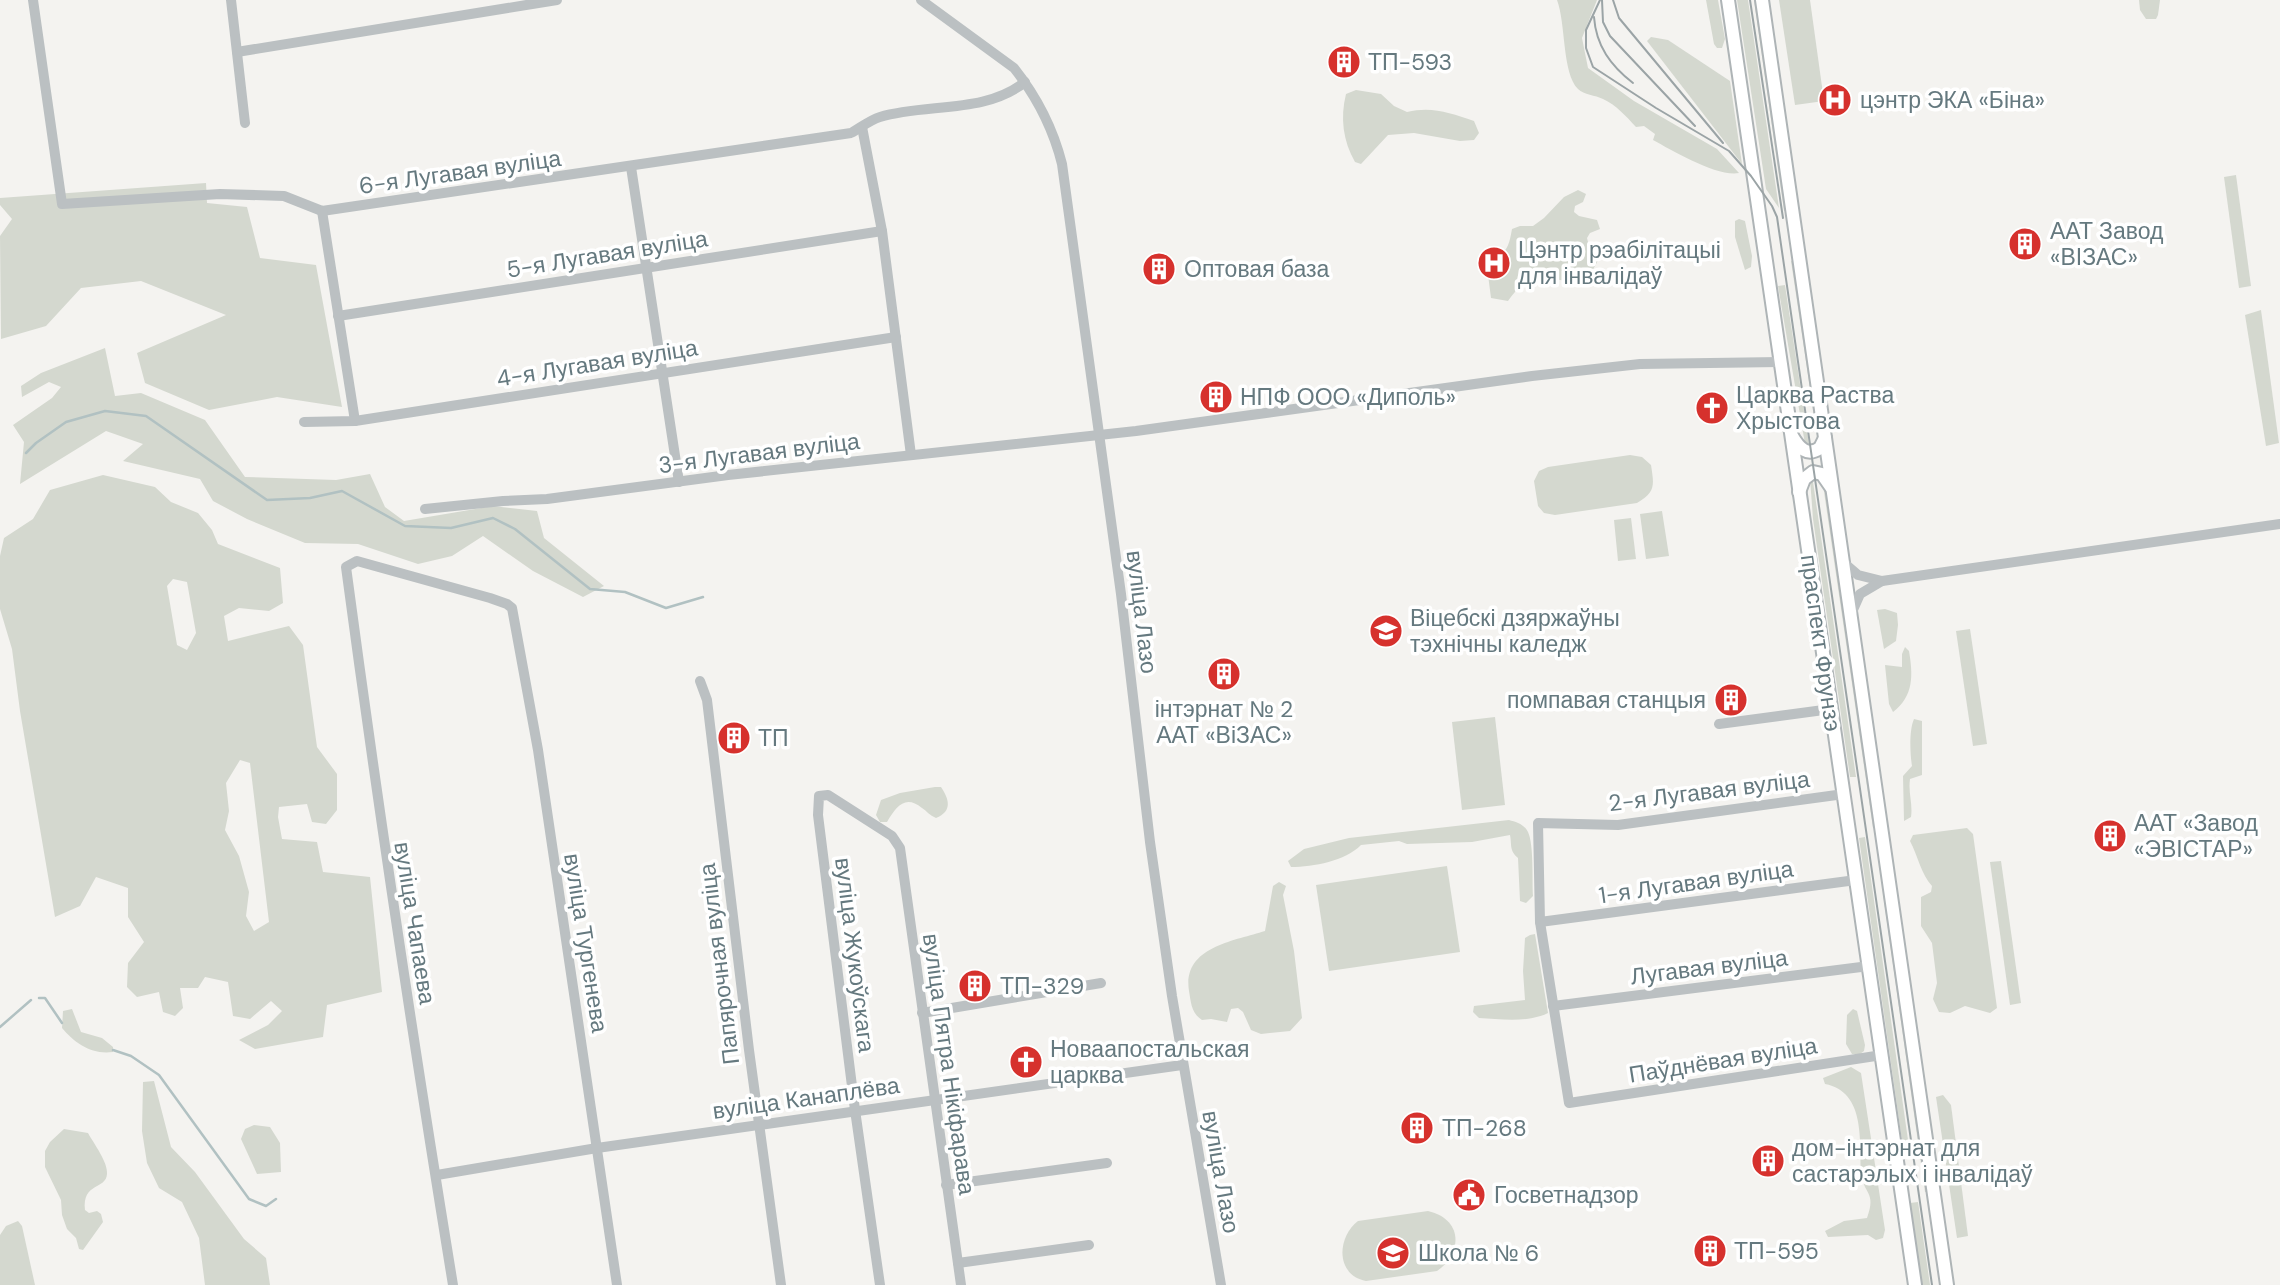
<svg xmlns="http://www.w3.org/2000/svg" width="2280" height="1285" font-family="'DM Sans',sans-serif">
<rect width="100%" height="100%" fill="#f4f3f0"/>
<g fill="#d4d8cf" fill-rule="evenodd">
<path d="M1557 0H1597L1582 38 1588 68 1634 101 1717 149 1739 173C1717 177 1673 151 1653 140L1655 134 1644 126 1636 127C1626 116 1616 105 1603 99 1595 95 1584 95 1578 89 1562 73 1566 24 1557 0Z"/>
<path d="M1706 0H1718L1725 39 1722 48H1717L1714 44Z"/>
<path d="M1737 0H1748L1779 208 1766 189Z"/>
<path d="M1754 0H1757L1788 211H1784Z"/>
<path d="M1779 0H1810L1824 101 1795 105Z"/>
<path d="M2139 0H2160L2158 15 2156 19H2146L2140 10Z"/>
<path d="M1651 37 1668 40 1730 81 1742 164 1647 41Z"/>
<path d="M1356 90 1381 94 1394 106 1407 112C1432 106 1450 113 1474 121L1479 133 1474 140 1460 141 1414 133 1388 135 1361 164 1355 162C1343 141 1340 118 1346 94Z"/>
<path d="M2236 175 2251 286 2239 288 2224 177Z"/>
<path d="M206 183 207 203 247 207 260 258 316 265 342 407 277 397 209 410 145 383 137 353 226 315 141 281 81 288 46 326 1 339 0 236 12 219 0 205V198Z"/>
<path d="M1578 190 1586 194 1583 202 1575 206 1574 212 1579 216 1597 220 1600 229 1590 233 1587 238 1589 246H1596L1602 252C1597 261 1595 270 1587 275 1559 293 1538 257 1508 301L1491 298 1487 267 1490 260C1507 254 1509 246 1512 229L1520 226H1533L1544 218 1564 197Z"/>
<path d="M1739 219 1745 221 1752 256 1751 267 1745 270 1735 237V221Z"/>
<path d="M1794 260 1817 416 1818 442 1791 261Z"/>
<path d="M1785 285 1809 444H1805L1778 286Z"/>
<path d="M2261 310 2279 443 2266 446 2245 315Z"/>
<path d="M105 348 115 396 141 393 205 420 245 477 336 480 370 474 385 507 404 521 493 506 537 511 544 538 604 586 583 597 533 571 483 536 452 556 418 564 358 544 305 543 247 519 213 501 200 479 123 461 143 444 106 431 20 484 24 442 13 425 52 398 61 387 49 382 22 397 21 386 41 373Z"/>
<path d="M1630 455 1642 457 1651 465C1654 485 1656 492 1637 503L1555 515 1544 513 1538 506 1534 481 1539 471 1548 467Z"/>
<path d="M103 475 155 487 171 502 198 513 212 530 218 544 280 568 283 603 269 611 239 608 224 616 228 641 289 626 303 645 317 747 337 774V810L326 824 312 822 307 804 279 807 278 817 282 839 317 842 323 872 370 877 382 992 327 1005 323 1037 255 1049 239 1040 268 1025 282 1011 271 1001 250 1019 233 1016 228 982 205 977 198 988H180L183 1008 175 1016 163 1012 159 992 137 997 127 987 128 963 144 942 128 917V888L96 877 80 906 55 917 20 711 12 649 0 609V556L4 538 33 519 50 490ZM173 579 187 582 196 633 187 650 177 645 167 586ZM240 760 250 763 269 922 254 931 246 916 249 892 239 856 225 830 229 811 226 783Z"/>
<path d="M1812 475 1856 777H1850L1813 519 1810 478Z"/>
<path d="M1822 478 1825 483 1837 548 1878 828H1873Z"/>
<path d="M1662 511 1669 556 1646 559 1640 514Z"/>
<path d="M1631 518 1636 559 1618 561 1614 520Z"/>
<path d="M1885 609 1897 613 1898 625 1896 641 1884 649 1877 610Z"/>
<path d="M1970 629 1987 744 1973 746 1956 631Z"/>
<path d="M1905 647 1909 651C1913 675 1914 696 1893 712L1889 704 1885 665 1902 667V654Z"/>
<path d="M1495 717 1505 805 1462 810 1452 722Z"/>
<path d="M1914 719 1922 721V775L1910 779C1908 793 1913 804 1911 817L1904 821 1903 776 1912 766C1910 754 1909 730 1914 719Z"/>
<path d="M935 787H941C949 799 953 811 936 818 929 815 928 812 922 808 905 794 896 807 887 822H880L876 815 881 800 900 793Z"/>
<path d="M1509 820C1516 822 1524 824 1528 832 1534 845 1532 881 1533 896L1526 903 1520 901 1518 858C1509 850 1512 845 1510 835L1472 842 1407 844 1399 841 1361 845C1345 861 1314 867 1291 867L1288 861 1304 849 1349 838Z"/>
<path d="M1967 828 1973 834 1997 1008 1990 1013 1965 1006 1950 1013 1939 1012 1933 999 1937 983 1932 943 1921 926V897L1931 892 1932 886C1921 874 1918 856 1910 841L1913 835Z"/>
<path d="M1865 837 1910 1154 1904 1155 1859 838Z"/>
<path d="M2001 861 2021 1003 2010 1005 1990 862Z"/>
<path d="M1447 866 1460 952 1329 971 1316 885Z"/>
<path d="M1279 882 1286 886 1283 895 1294 951 1302 1018 1290 1031 1261 1034 1251 1030 1243 1012 1238 1008 1231 1009 1227 1022 1211 1019 1202 1020C1191 1013 1191 1002 1189 991 1182 947 1234 941 1265 931L1273 886Z"/>
<path d="M1883 894H1888L1930 1192H1925Z"/>
<path d="M1535 934 1548 1013C1528 1023 1500 1019 1479 1018L1473 1012 1474 1006 1525 1000 1523 971 1525 938 1530 935Z"/>
<path d="M72 1009 81 1032 102 1038 113 1047V1052C91 1055 75 1043 62 1028L63 1011Z"/>
<path d="M1853 1009 1857 1011 1865 1045 1864 1051 1860 1054H1852L1846 1044 1847 1015Z"/>
<path d="M1851 1067 1861 1073 1885 1230 1883 1238 1876 1240 1868 1235 1828 1237 1825 1231 1844 1221 1867 1218C1877 1191 1863 1195 1861 1172 1859 1141 1866 1092 1825 1084L1823 1078Z"/>
<path d="M154 1081 171 1147 195 1172 244 1239 266 1258 270 1285H205L199 1238 182 1202 159 1188 147 1163 142 1131 143 1082Z"/>
<path d="M1943 1095 1951 1105 1968 1236 1957 1238 1936 1097Z"/>
<path d="M254 1125 270 1127 280 1143 281 1172 257 1174 241 1139 245 1129Z"/>
<path d="M64 1129 88 1133C94 1144 108 1162 107 1174 106 1190 82 1182 85 1210L89 1213 97 1211 101 1214 103 1222 83 1250 79 1249 76 1238 67 1229 62 1215 61 1200 45 1167V1151L50 1142Z"/>
<path d="M1918 1202 1930 1285H1922L1910 1203Z"/>
<path d="M1428 1211C1463 1219 1463 1253 1437 1271L1366 1281C1335 1275 1337 1237 1358 1221Z"/>
<path d="M18 1221 22 1226 35 1285H0V1235L6 1226Z"/>
</g>
<g fill="none" stroke-linecap="round" stroke-linejoin="round">
<g stroke="#b1c1c2" stroke-width="2.5">
<path d="M26 453 36 443 66 422 105 411 146 416 267 500 310 498 342 491 405 526 451 528 493 518 515 529 590 589 625 592 666 608 703 597"/>
<path d="M39 998H45L62 1023"/>
<path d="M0 1027 31 1000"/>
<path d="M113 1050 131 1056 159 1075 249 1199 266 1206 276 1199"/>
</g>
<defs>
<g id="major">
<path d="M1728 0 1915 1285"/>
<path d="M1762 0 1947 1285"/>
<path d="M1792 436C1799 448 1807 457 1820 448L1825 438"/>
<path d="M1799 492 1804 479 1813 472 1822 474 1831 487"/>
</g>
</defs>
<use href="#major" stroke="#aeb4b6" stroke-width="16"/>
<g stroke="#bbc0c2" stroke-width="10">
<path d="M33 0 62 204 220 194 284 196 322 211 851 133C860 128 870 120 880 117 927 103 985 114 1025 82"/>
<path d="M231 0 245 123"/>
<path d="M921 0 1014 68C1037 97 1053 128 1062 164L1121 594 1150 842 1172 996 1221 1285"/>
<path d="M237 52 557 0"/>
<path d="M862 127 882 231 911 455"/>
<path d="M631 167 679 482"/>
<path d="M322 211 355 421"/>
<path d="M338 316 882 231"/>
<path d="M304 422 355 421 896 337"/>
<path d="M425 509 503 501 547 499 728 475 1136 431 1532 376 1640 364 1780 362"/>
<path d="M1844 563 1858 575 1882 581 2280 524"/>
<path d="M1852 612 1860 594 1882 581"/>
<path d="M700 681 707 700 749 1050 781 1285"/>
<path d="M1719 724 1831 709"/>
<path d="M1844 794 1618 825 1538 823 1540 922 1569 1103 1882 1055"/>
<path d="M1540 922 1856 880"/>
<path d="M1553 1006 1869 966"/>
<path d="M922 1013 1101 983"/>
<path d="M437 1175 597 1148 1182 1065"/>
<path d="M946 1185 1107 1163"/>
<path d="M958 1263 1089 1245"/>
<path d="M453 1285C414 1046 378 807 346 567L357 561 490 598 507 604 512 608 538 750 617 1285"/>
<path d="M880 1285 855 1110 818 815 819 796 828 795 892 836 900 848 961 1285"/>
</g>
<use href="#major" stroke="#fff" stroke-width="12"/>
<g stroke="#9ba4a6" stroke-width="2">
<path d="M1600 0 1586 30V48L1593 67 1656 108 1729 151 1751 176 1772 206 1777 217 1932 1285"/>
<path d="M1602 0 1603 22 1610 36 1695 126"/>
<path d="M1613 0 1619 18 1723 143"/>
<path d="M1750 0 1783 218"/>
<path d="M1594 17C1596 46 1611 66 1633 83"/>
</g>
</g>
<defs>
<symbol id="building-disc" viewBox="-11 -11 22 22"><circle r="9.5" fill="#d6312d" stroke="#fff"/><path d="M-4-6H4V6H1V3H-1V6H-4ZM-2.5-4.3h1.7v1.8h-1.7ZM.8-4.3h1.7v1.8H.8ZM-2.5-1h1.7V.8h-1.7ZM.8-1h1.7V.8H.8Z" fill="#fff"/></symbol>
<symbol id="hospital-disc" viewBox="-11 -11 22 22"><circle r="9.5" fill="#d6312d" stroke="#fff"/><path d="M-5-5h3v3.5h4V-5h3V5h-3V1.5h-4V5h-3Z" fill="#fff"/></symbol>
<symbol id="church-disc" viewBox="-11 -11 22 22"><circle r="9.5" fill="#d6312d" stroke="#fff"/><path d="M-1.2-6h2.4v3.5h3.3v2.4h-3.3V6h-2.4V-.1h-3.3v-2.4h3.3Z" fill="#fff"/></symbol>
<symbol id="university-disc" viewBox="-11 -11 22 22"><circle r="9.5" fill="#d6312d" stroke="#fff"/><path d="M0-5L7-2L0 1L-7-2ZM-4 1L0 2.5L4 1V4Q0 6-4 4Z" fill="#fff"/></symbol>
<symbol id="civic-disc" viewBox="-11 -11 22 22"><circle r="9.5" fill="#d6312d" stroke="#fff"/><path d="M-.6-6.5H3V-4.5H.6V-3L4-1V1h2V6H-6V1h2V-1L-.6-3ZM-1.2 2.5V6h2.4V2.5Z" fill="#fff"/></symbol>
<symbol id="school-disc" viewBox="-11 -11 22 22"><circle r="9.5" fill="#d6312d" stroke="#fff"/><path d="M0-5L7-2L0 1L-7-2ZM-4 1L0 2.5L4 1V4Q0 6-4 4Z" fill="#fff"/></symbol>
</defs>
<g fill-rule="evenodd">
<use href="#building-disc" x="1325" y="43" width="38" height="38"/>
<use href="#hospital-disc" x="1816" y="81" width="38" height="38"/>
<use href="#building-disc" x="2006" y="225" width="38" height="38"/>
<use href="#hospital-disc" x="1475" y="244" width="38" height="38"/>
<use href="#building-disc" x="1140" y="250" width="38" height="38"/>
<use href="#building-disc" x="1197" y="378" width="38" height="38"/>
<use href="#church-disc" x="1693" y="389" width="38" height="38"/>
<use href="#university-disc" x="1367" y="612" width="38" height="38"/>
<use href="#building-disc" x="1205" y="655" width="38" height="38"/>
<use href="#building-disc" x="1712" y="681" width="38" height="38"/>
<use href="#building-disc" x="715" y="719" width="38" height="38"/>
<use href="#building-disc" x="2091" y="817" width="38" height="38"/>
<use href="#building-disc" x="956" y="967" width="38" height="38"/>
<use href="#church-disc" x="1007" y="1043" width="38" height="38"/>
<use href="#building-disc" x="1398" y="1109" width="38" height="38"/>
<use href="#building-disc" x="1749" y="1142" width="38" height="38"/>
<use href="#civic-disc" x="1450" y="1176" width="38" height="38"/>
<use href="#building-disc" x="1691" y="1232" width="38" height="38"/>
<use href="#school-disc" x="1374" y="1234" width="38" height="38"/>
</g>
<g text-anchor="middle" stroke-width="7" stroke-linejoin="round" paint-order="stroke">
<g font-size="23" fill="#65797f" stroke="#fff" text-anchor="start">
<text x="1368" y="70">ТП-593</text>
<text x="1860" y="108">цэнтр ЭКА «Біна»</text>
<text x="2050" y="239">ААТ Завод<tspan x="2050" dy="26">«ВІЗАС»</tspan></text>
<text x="1518" y="258">Цэнтр рэабілітацыі<tspan x="1518" dy="26">для інвалідаў</tspan></text>
<text x="1184" y="277">Оптовая база</text>
<text x="1736" y="403">Царква Раства<tspan x="1736" dy="26">Хрыстова</tspan></text>
<text x="1240" y="405">НПФ ООО «Диполь»</text>
<text x="1410" y="626">Віцебскі дзяржаўны<tspan x="1410" dy="26">тэхнічны каледж</tspan></text>
<text x="1706" y="708" text-anchor="end">помпавая станцыя</text>
<text x="1224" y="717" text-anchor="middle">інтэрнат № 2<tspan x="1224" dy="26">ААТ «ВіЗАС»</tspan></text>
<text x="758" y="746">ТП</text>
<text x="2134" y="831">ААТ «Завод<tspan x="2134" dy="26">«ЭВІСТАР»</tspan></text>
<text x="1000" y="994">ТП-329</text>
<text x="1050" y="1057">Новаапостальская<tspan x="1050" dy="26">царква</tspan></text>
<text x="1442" y="1136">ТП-268</text>
<text x="1792" y="1156">дом-інтэрнат для<tspan x="1792" dy="26">састарэлых і інвалідаў</tspan></text>
<text x="1494" y="1203">Госветнадзор</text>
<text x="1734" y="1259">ТП-595</text>
<text x="1418" y="1261">Школа № 6</text>
</g>
<g font-size="23" fill="#65797f" stroke="#fff">
<text transform="translate(460 172) rotate(-8)" y="8">6-я Лугавая вуліца</text>
<text transform="translate(607 254) rotate(-9)" y="8">5-я Лугавая вуліца</text>
<text transform="translate(597 363) rotate(-9)" y="8">4-я Лугавая вуліца</text>
<text transform="translate(759 453) rotate(-7)" y="8">3-я Лугавая вуліца</text>
<text transform="translate(1142 612) rotate(83)" y="8">вуліца Лазо</text>
<text transform="translate(1821 643) rotate(82)" y="8">праспект Фрунзэ</text>
<text transform="translate(1709 791) rotate(-7)" y="8">2-я Лугавая вуліца</text>
<text transform="translate(1696 882) rotate(-8)" y="8">1-я Лугавая вуліца</text>
<text transform="translate(415 923) rotate(81)" y="8">вуліца Чапаева</text>
<text transform="translate(586 943) rotate(81)" y="8">вуліца Тургенева</text>
<text transform="translate(855 955) rotate(83)" y="8">вуліца Жукоўскага</text>
<text transform="translate(719 964) rotate(-97)" y="8">Папярочная вуліца</text>
<text transform="translate(1709 967) rotate(-7)" y="8">Лугавая вуліца</text>
<text transform="translate(1723 1060) rotate(-9)" y="8">Паўднёвая вуліца</text>
<text transform="translate(949 1064) rotate(82)" y="8">вуліца Пятра Нікіфарава</text>
<text transform="translate(806 1098) rotate(-8)" y="8">вуліца Канаплёва</text>
<text transform="translate(1221 1172) rotate(80)" y="8">вуліца Лазо</text>
</g>
</g>
</svg>
